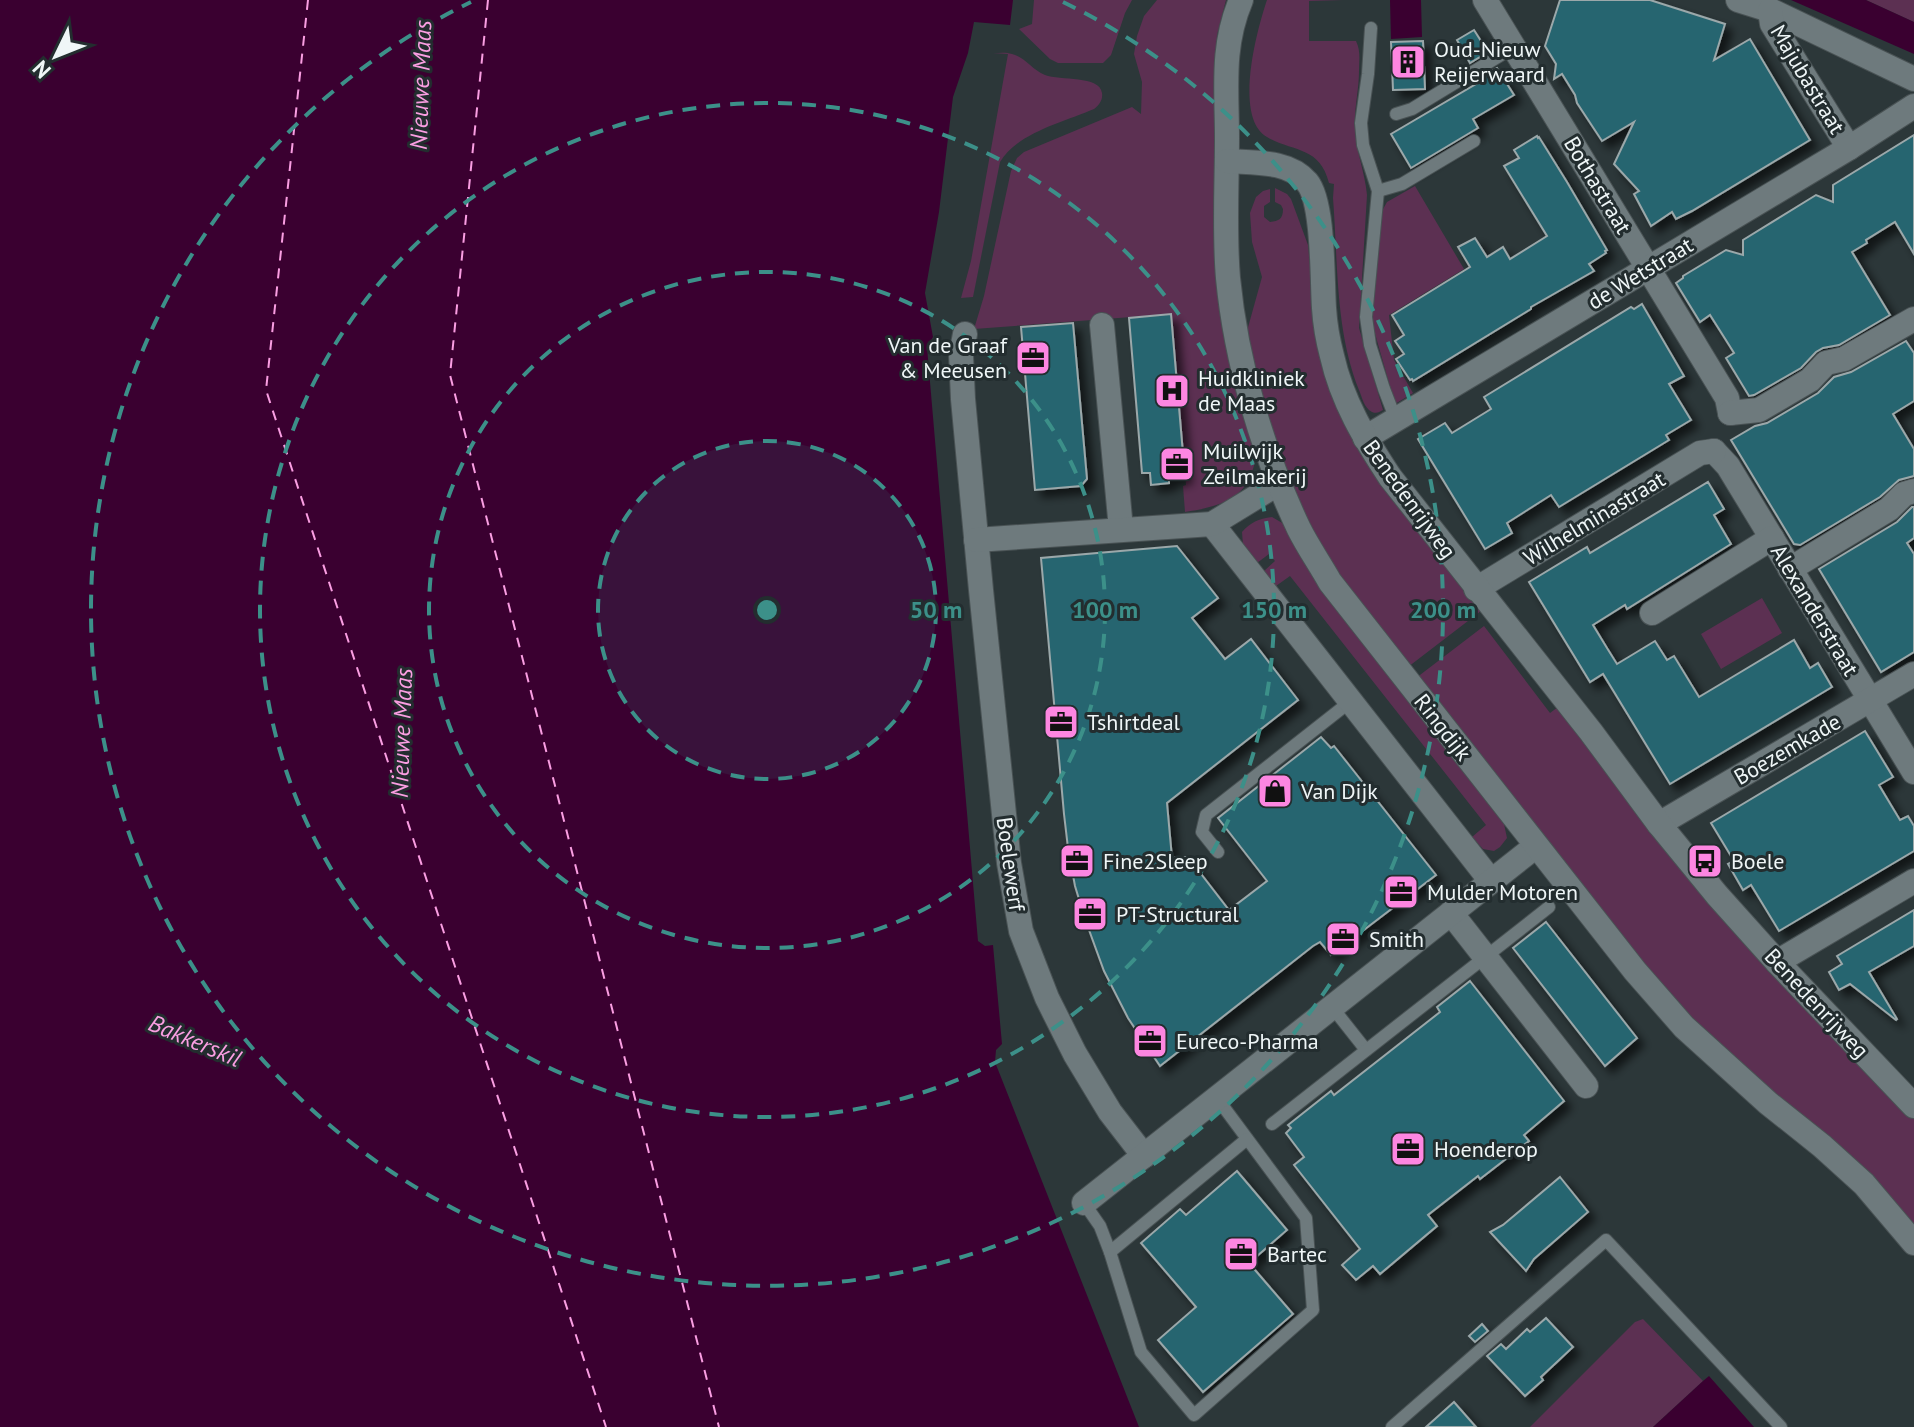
<svg xmlns="http://www.w3.org/2000/svg" width="1914" height="1427" font-family="'PT Sans',sans-serif">
<defs>
<filter id="shadow"><feDropShadow dx="7" dy="7" stdDeviation="4" flood-color="#0009"/></filter>
</defs>
<rect width="100%" height="100%" fill="#2c3739"/>
<g fill="#5c3052">
<path d="M1034 0H1132L1125 13 1111 55 1103 63H1058L1050 59 1019 29 1032 24Z"/>
<path d="M1157 0H1226L1217 35 1215 70 1256 453C1252 497 1224 506 1185 512L1183 486 1186 485 1171 314 974 329 984 296 1011 171 1017 158 1024 152 1132 107 1141 114 1142 82 1134 54 1137 36 1144 16Z"/>
<path d="M1267 0H1343L1309 1V41H1356C1361 51 1359 61 1359 71 1359 90 1354 109 1355 127 1355 148 1365 172 1367 195L1359 328 1383 410C1379 412 1377 414 1372 412 1364 408 1362 397 1359 390 1335 330 1338 262 1333 198L1334 184 1329 183C1320 146 1293 152 1267 137 1233 118 1257 29 1267 0Z"/>
<path d="M1866 0H1914V22Z"/>
<path d="M993 53C999 53 1006 52 1012 54 1025 57 1032 70 1045 75 1060 81 1100 75 1102 93 1103 100 1099 105 1094 109 1064 122 1017 133 1000 162L973 297 961 298 971 261 1008 54Z"/>
<path d="M1415 186 1464 269 1389 315 1394 360 1413 393 1395 404 1372 323 1381 213 1387 202Z"/>
<path d="M1275 188 1287 194 1291 199 1308 245 1318 345 1346 426 1366 462 1388 494 1481 611 1408 667 1338 575 1312 530 1288 480 1265 411 1247 331 1262 277 1252 242 1250 213 1256 197 1263 191 1270 189V202L1264 206V217L1270 222C1279 221 1283 219 1283 209L1281 205 1275 202Z"/>
<path d="M1272 517 1284 524 1341 615 1504 824 1507 838 1500 847 1494 851 1483 849 1472 837 1486 825 1290 576 1276 586 1264 571 1275 561 1269 554 1257 563 1243 545 1242 532C1251 522 1258 519 1272 517Z"/>
<path d="M1762 598 1782 633 1721 669 1701 634Z"/>
<path d="M1484 626 1550 713 1558 707 1719 914 1914 1119V1227L1716 1044 1667 992 1416 678Z"/>
<path d="M1643 1319 1703 1381 1653 1427H1530L1635 1322Z"/>
</g>
<g fill="#3a0030">
<path d="M0 0H1013L1010 25 974 22 968 53 953 97 939 212 925 293 933 337 927 347 978 941 985 946 993 945 1002 1044 996 1050 995 1062 1139 1427H0Z"/>
<path d="M1390 0H1421L1422 37 1391 39Z"/>
<path d="M1791 0H1866L1914 22V54Z"/>
<path d="M1709 1376 1754 1427H1653L1703 1381Z"/>
</g>
<g fill="none" stroke-linecap="round" stroke-linejoin="round">
<g stroke="#fa9ee2" stroke-width="2" stroke-dasharray="10 8" stroke-linecap="butt">
<path d="M308 0 266 390 606 1427"/>
<path d="M488 0 450 375 719 1427"/>
</g>
</g>
<g fill="#286570" stroke="#9ba8aa" stroke-width="2" filter="url(#shadow)">
<path d="M1560 0H1650L1725 24 1714 60 1750 39 1810 140 1692 211 1676 219 1672 212 1651 226 1634 194 1639 191 1614 164 1634 122 1602 141 1577 103 1575 95 1562 74 1554 79 1556 64 1545 46Z"/>
<path d="M1474 30 1488 52 1470 63 1457 40Z"/>
<path d="M1423 41 1425 89 1393 90 1391 42Z"/>
<path d="M1497 68 1514 95 1473 119 1478 128 1411 168 1391 134 1481 81 1479 79Z"/>
<path d="M1914 135V254L1895 222 1866 240 1867 243 1852 252 1890 315 1839 345 1823 348 1816 352 1801 368 1754 395 1749 396 1726 358 1734 353 1710 315 1700 322 1676 283 1683 278V276L1726 250 1743 255V240L1816 195 1833 202V185Z"/>
<path d="M1537 136 1538 138 1539 137 1567 182 1607 250 1605 251 1606 253 1589 264 1594 271 1531 307V309L1413 381 1412 379 1410 380 1396 359 1404 354 1395 341 1404 335 1392 315 1470 267 1458 247 1475 238 1487 257 1503 247 1510 259 1547 236 1504 166 1519 158 1514 150Z"/>
<path d="M1642 304 1684 376 1669 384 1691 420 1666 435 1669 440 1559 507 1551 495 1507 523 1512 533 1485 549 1418 439 1445 423 1452 433 1491 409 1484 397 1631 307 1634 309Z"/>
<path d="M1171 314 1185 477 1169 479V483L1151 485 1150 473H1142L1129 318Z"/>
<path d="M1073 323 1087 479 1081 486 1035 490 1021 327Z"/>
<path d="M1906 341 1914 353V401L1893 414 1914 449V476L1899 480 1880 497 1800 545 1794 544 1731 440 1755 426 1767 423 1818 393 1834 377 1851 372Z"/>
<path d="M1708 482 1724 509 1714 515 1731 544 1627 609 1625 605 1593 625 1607 648 1617 664 1655 641 1667 660 1674 656 1699 697 1794 640 1810 668 1818 663 1832 687 1670 784 1603 674 1590 682 1529 582 1587 547 1590 553Z"/>
<path d="M1912 507H1914V538L1907 543 1914 554V652L1881 672 1819 569 1897 522Z"/>
<path d="M1177 546 1218 598 1192 618 1225 659 1251 639 1298 700 1167 803 1172 858 1188 857 1229 910 1267 881 1218 818 1321 737 1331 748 1334 746 1436 875 1331 955 1320 942 1313 946 1160 1066 1128 1018 1104 971 1085 919 1075 886 1068 848 1064 814 1041 558Z"/>
<path d="M1865 731 1893 777 1879 785 1900 820 1908 816 1914 826V851L1779 931 1751 885 1743 890 1728 864 1734 861 1711 823Z"/>
<path d="M1914 910V946L1869 972 1897 1019 1896 1020 1850 984 1839 990 1829 972 1842 964 1837 956Z"/>
<path d="M1546 922 1637 1038 1605 1066 1513 948Z"/>
<path d="M1470 981 1564 1101 1524 1135 1529 1141 1480 1179 1478 1176 1428 1215 1437 1226 1380 1274 1373 1266 1356 1280 1342 1265 1360 1249 1294 1165 1304 1157 1286 1133 1291 1128 1288 1125 1331 1091 1334 1095 1440 1012 1437 1007Z"/>
<path d="M1237 1171 1287 1230 1249 1263 1293 1314 1203 1392 1158 1340 1196 1307 1141 1243 1180 1209 1186 1215Z"/>
<path d="M1560 1177 1588 1212 1534 1259 1526 1271 1490 1232 1503 1225Z"/>
<path d="M1546 1318 1573 1347 1541 1377 1543 1380 1525 1396 1487 1356 1501 1344 1506 1349 1527 1329 1530 1332Z"/>
<path d="M1482 1324 1488 1331 1475 1342 1469 1336Z"/>
<path d="M1454 1402 1476 1427H1426Z"/>
</g>
<g fill="none" stroke-linecap="round" stroke-linejoin="round">
<defs>
<g id="lane">
<path d="M1371 28 1368 74 1361 123 1363 145 1378 191 1366 317 1370 345 1384 389 1396 420"/>
<path d="M1396 114 1412 109 1514 47"/>
<path d="M1378 191 1402 184 1474 141"/>
<path d="M1218 852 1202 832 1206 815 1351 701"/>
<path d="M1332 1007 1366 1050"/>
<path d="M1272 1124 1549 907"/>
<path d="M1084 1203 1100 1226 1110 1252 1141 1352 1194 1415 1313 1310 1306 1218 1217 1098"/>
<path d="M1110 1252 1247 1139"/>
<path d="M1392 1427 1606 1240 1781 1427"/>
</g>
<g id="street">
<path d="M1485 0 1727 398 1730 413"/>
<path d="M1738 0 1770 10 1914 79"/>
<path d="M1770 10 1772 24 1849 148"/>
<path d="M1102 325 1121 529"/>
<path d="M965 334 961 355 963 399 981 590 1009 863 1021 931 1047 998 1075 1054 1110 1112 1144 1156"/>
<path d="M1730 413 1759 410 1810 380 1826 363 1844 359 1914 319"/>
<path d="M1365 438 1849 148 1914 106"/>
<path d="M1714 451 1728 466 1914 772"/>
<path d="M1212 524 1491 881"/>
<path d="M976 540 1212 524 1279 483"/>
<path d="M1790 569 1889 509 1904 494 1914 491"/>
<path d="M1476 589 1700 453 1714 451"/>
<path d="M1652 613 1772 538"/>
<path d="M1659 824 1914 674"/>
<path d="M1451 913 1586 1086"/>
<path d="M1777 962 1914 881"/>
<path d="M1084 1203 1536 846"/>
</g>
<g id="secondary">
<path d="M1241 0C1221 47 1227 89 1227 138 1227 184 1224 232 1228 278 1236 362 1263 453 1299 529 1308 547 1320 564 1330 582L1635 971 1684 1027 1768 1103 1822 1146 1864 1184 1914 1243"/>
<path d="M1227 161C1254 163 1288 160 1307 182 1324 202 1322 279 1324 308 1325 324 1328 341 1332 356 1342 401 1365 439 1390 477L1591 732 1659 824 1717 895 1777 962 1914 1106"/>
</g>
</defs>
<use href="#lane" stroke="#495254" stroke-width="14"/>
<use href="#street" stroke="#495254" stroke-width="26"/>
<use href="#secondary" stroke="#495254" stroke-width="26"/>
<use href="#lane" stroke="#6e7a7d" stroke-width="12"/>
<use href="#street" stroke="#6e7a7d" stroke-width="24"/>
<use href="#secondary" stroke="#6e7a7d" stroke-width="24"/>
</g>
<circle cx="767" cy="610" r="169" fill="#3c9089" fill-opacity=".12"/>
<g fill="none" stroke="#3c9089" stroke-width="4" stroke-dasharray="14 10">
<circle cx="767" cy="610" r="169"/>
<circle cx="767" cy="610" r="338"/>
<circle cx="767" cy="610" r="507"/>
<path d="M1063 2A676 676 0 1 1 471 2"/>
</g>
<defs>
<symbol id="building-square" viewBox="-11 -11 22 22"><rect x="-9" y="-9" width="18" height="18" rx="4" fill="#fd86e1" stroke="#232d2f"/><path d="M-4-6H4V6H1V3H-1V6H-4ZM-2.5-4.3h1.7v1.8h-1.7ZM.8-4.3h1.7v1.8H.8ZM-2.5-1h1.7V.8h-1.7ZM.8-1h1.7V.8H.8Z" fill="#111"/></symbol>
<symbol id="office-square" viewBox="-11 -11 22 22"><rect x="-9" y="-9" width="18" height="18" rx="4" fill="#fd86e1" stroke="#232d2f"/><path d="M-6-3h4V-5.5h4V-3h4V5H-6ZM-1-4.5V-3h2v-1.5ZM-6 0V1H6V0Z" fill="#111"/></symbol>
<symbol id="hospital-square" viewBox="-11 -11 22 22"><rect x="-9" y="-9" width="18" height="18" rx="4" fill="#fd86e1" stroke="#232d2f"/><path d="M-5-5h3v3.5h4V-5h3V5h-3V1.5h-4V5h-3Z" fill="#111"/></symbol>
<symbol id="shop-square" viewBox="-11 -11 22 22"><rect x="-9" y="-9" width="18" height="18" rx="4" fill="#fd86e1" stroke="#232d2f"/><path d="M-5-2.5h2.3a2.7 3.5 0 0 1 5.4 0H5L5.5 6h-11ZM-1.5-2.5h3a1.5 2.3 0 0 0-3 0Z" fill="#111"/></symbol>
<symbol id="bus-square" viewBox="-11 -11 22 22"><rect x="-9" y="-9" width="18" height="18" rx="4" fill="#fd86e1" stroke="#232d2f"/><path d="M-5-6H5V4H4V6H2V4H-2V6H-4V4H-5ZM-3.5-4V0h7V-4ZM-3.5 1.2v1.5H-2V1.2ZM2 1.2v1.5H3.5V1.2Z" fill="#111"/></symbol>
</defs>
<g fill-rule="evenodd">
<use href="#building-square" x="1388" y="42" width="40" height="40"/>
<use href="#office-square" x="1013" y="338" width="40" height="40"/>
<use href="#hospital-square" x="1152" y="371" width="40" height="40"/>
<use href="#office-square" x="1157" y="444" width="40" height="40"/>
<use href="#office-square" x="1041" y="702" width="40" height="40"/>
<use href="#shop-square" x="1255" y="771" width="40" height="40"/>
<use href="#office-square" x="1057" y="841" width="40" height="40"/>
<use href="#bus-square" x="1685" y="841" width="40" height="40"/>
<use href="#office-square" x="1381" y="872" width="40" height="40"/>
<use href="#office-square" x="1070" y="894" width="40" height="40"/>
<use href="#office-square" x="1323" y="919" width="40" height="40"/>
<use href="#office-square" x="1130" y="1021" width="40" height="40"/>
<use href="#office-square" x="1388" y="1129" width="40" height="40"/>
<use href="#office-square" x="1221" y="1234" width="40" height="40"/>
</g>
<g text-anchor="middle" stroke-width="6" stroke-linejoin="round" paint-order="stroke">
<g font-size="22" fill="#eff6f7" stroke="#232d2f" text-anchor="start">
<text x="1434" y="57">Oud-Nieuw<tspan x="1434" dy="25">Reijerwaard</tspan></text>
<text x="1007" y="353" text-anchor="end">Van de Graaf<tspan x="1007" dy="25">&amp; Meeusen</tspan></text>
<text x="1198" y="386">Huidkliniek<tspan x="1198" dy="25">de Maas</tspan></text>
<text x="1203" y="459">Muilwijk<tspan x="1203" dy="25">Zeilmakerij</tspan></text>
<text x="1087" y="730">Tshirtdeal</text>
<text x="1301" y="799">Van Dijk</text>
<text x="1103" y="869">Fine2Sleep</text>
<text x="1731" y="869">Boele</text>
<text x="1427" y="900">Mulder Motoren</text>
<text x="1116" y="922">PT-Structural</text>
<text x="1369" y="947">Smith</text>
<text x="1176" y="1049">Eureco-Pharma</text>
<text x="1434" y="1157">Hoenderop</text>
<text x="1267" y="1262">Bartec</text>
</g>
<g font-size="22" fill="#eff6f7" stroke="#232d2f">
<text transform="translate(1808 79) rotate(59)" y="8">Majubastraat</text>
<text transform="translate(1598 185) rotate(59)" y="8">Bothastraat</text>
<text transform="translate(1640 273) rotate(-31)" y="8">de Wetstraat</text>
<text transform="translate(1410 499) rotate(54)" y="8">Benedenrijweg</text>
<text transform="translate(1594 518) rotate(-31)" y="8">Wilhelminastraat</text>
<text transform="translate(1815 610) rotate(59)" y="8">Alexanderstraat</text>
<text transform="translate(1443 727) rotate(52)" y="8">Ringdijk</text>
<text transform="translate(1787 749) rotate(-30)" y="8">Boezemkade</text>
<text transform="translate(1011 864) rotate(82)" y="8">Boelewerf</text>
<text transform="translate(1817 1003) rotate(47)" y="8">Benedenrijweg</text>
</g>
<g font-size="24" font-style="italic" fill="#fa9ee2" stroke="#232d2f">
<text transform="translate(421 85) rotate(-88)" y="8">Nieuwe Maas</text>
<text transform="translate(402 733) rotate(-88)" y="8">Nieuwe Maas</text>
<text transform="translate(195 1041) rotate(23)" y="8">Bakkerskil</text>
</g>
</g>
<circle cx="767" cy="610" r="12" fill="#3c9089" stroke="#232d2f" stroke-width="4"/>
<g font-size="24" text-anchor="middle" font-weight="bold" fill="#3c9089" stroke="#232d2f" stroke-width="6" stroke-linejoin="round" paint-order="stroke">
<text x="936" y="618">50 m</text>
<text x="1105" y="618">100 m</text>
<text x="1274" y="618">150 m</text>
<text x="1443" y="618">200 m</text>
</g>
<g transform="translate(56 56) rotate(227)" stroke="#232d2f" stroke-width="6" paint-order="stroke">
<path d="M0-6L14 30L0 20L-14 30Z" fill="#eff6f7"/>
<text y="-12" font-size="22" font-weight="bold" text-anchor="middle" fill="#eff6f7">N</text>
</g>
</svg>
